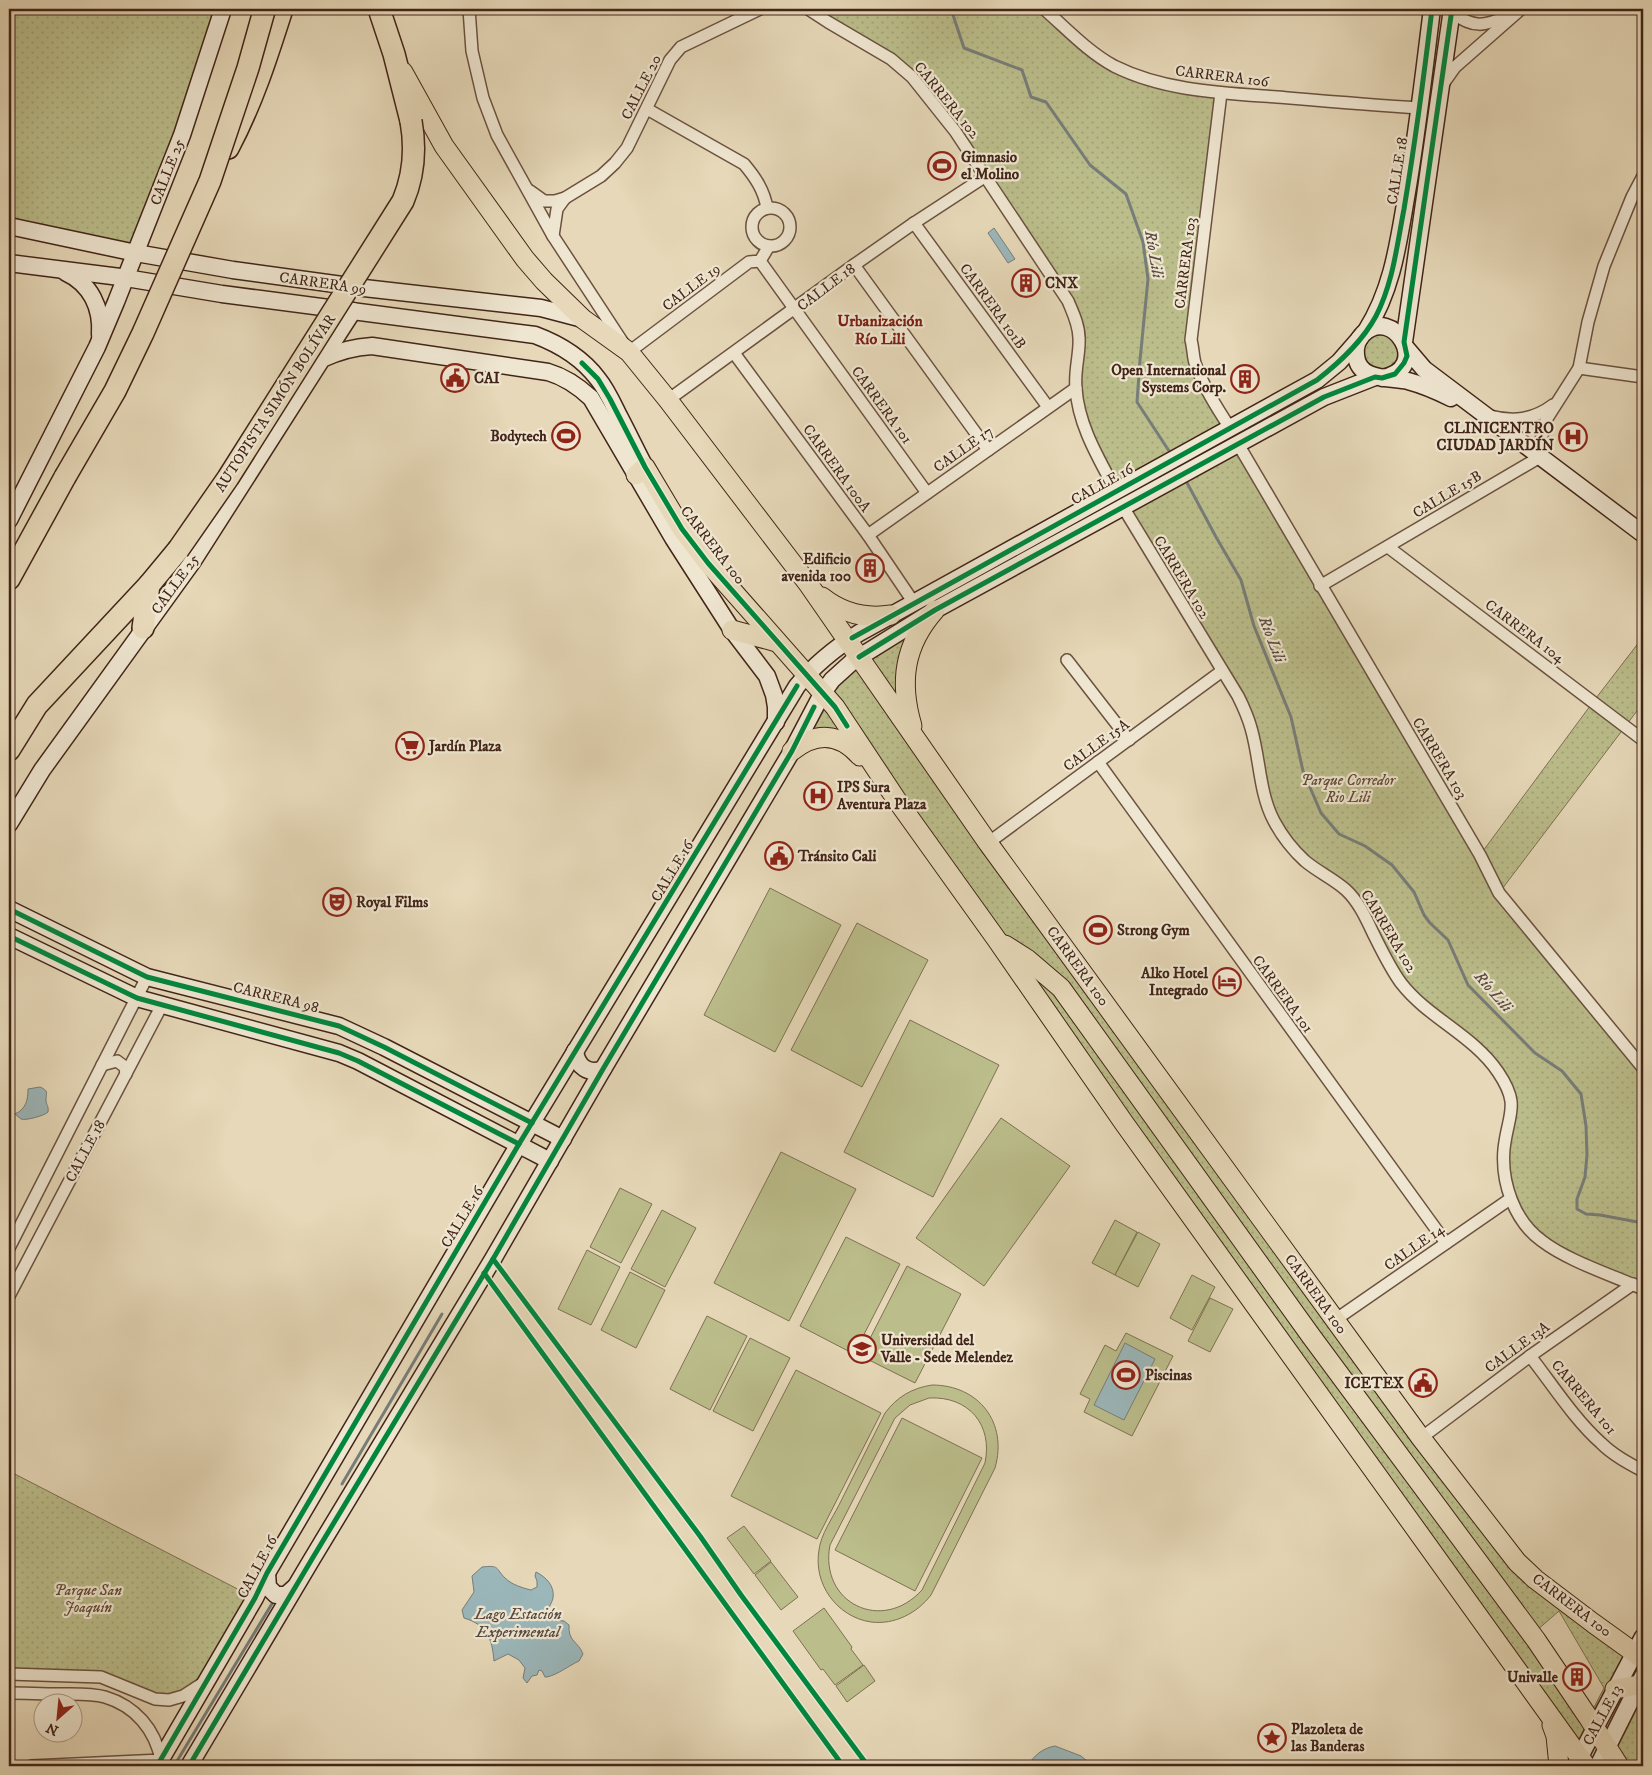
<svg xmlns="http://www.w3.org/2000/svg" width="1652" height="1775" font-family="'IM FELL DW Pica',serif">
<defs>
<pattern id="grass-dots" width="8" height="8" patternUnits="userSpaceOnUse" patternTransform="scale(1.25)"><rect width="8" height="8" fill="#bbbd8b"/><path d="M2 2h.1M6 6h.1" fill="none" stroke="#a2a277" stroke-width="1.8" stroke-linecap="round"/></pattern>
</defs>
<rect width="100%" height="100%" fill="#e6d8b8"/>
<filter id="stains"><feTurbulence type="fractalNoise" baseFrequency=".004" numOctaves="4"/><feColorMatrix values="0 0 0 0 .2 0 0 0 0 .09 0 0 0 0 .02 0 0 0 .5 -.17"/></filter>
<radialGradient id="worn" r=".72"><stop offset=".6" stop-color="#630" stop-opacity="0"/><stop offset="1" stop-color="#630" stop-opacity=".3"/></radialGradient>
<g fill="url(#grass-dots)" stroke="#7e7152" fill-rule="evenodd">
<path d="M9 9H223L136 253 9 226Z"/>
<path d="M808 9H1044L1112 64 1221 93 1191 340 1195 362 1230 428 1116 491 1081 413 1076 320 912 77Z"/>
<path d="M1383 327 1407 356 1375 377 1356 349Z"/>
<path d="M1238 444 1480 855 1593 702 1643 637V703L1499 893 1643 1068V1289L1557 1251 1526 1225 1505 1178 1513 1109 1497 1071 1417 1002 1362 911 1305 861 1274 821 1251 727 1123 507Z"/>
<path d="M935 610 912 646 917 742 1517 1562 1635 1652 1575 1766H1559L1556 1736 849 745 803 742 822 694ZM1559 1611 1604 1688 1592 1711 1536 1631Z"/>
<path d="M9 1471 255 1598 213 1673 169 1700 113 1681 9 1674Z"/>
<path d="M1636 1690 1643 1703V1766H1598Z"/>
</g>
<g fill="#bbbd8b" stroke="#7e7152" fill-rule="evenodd">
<path d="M770 888 841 925 775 1052 704 1015Z"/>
<path d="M857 923 928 960 862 1087 791 1050Z"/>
<path d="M910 1020 999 1065 933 1197 844 1152Z"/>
<path d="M1001 1118 1070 1166 984 1286 916 1238Z"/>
<path d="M781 1152 856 1189 789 1321 714 1283Z"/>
<path d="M620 1188 652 1204 621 1263 590 1247Z"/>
<path d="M662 1210 696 1228 665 1287 631 1269Z"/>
<path d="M1115 1220 1137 1232 1115 1275 1092 1263Z"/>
<path d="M1138 1232 1160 1244 1138 1287 1115 1275Z"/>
<path d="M846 1237 900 1264 854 1354 800 1326Z"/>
<path d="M587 1250 620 1267 591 1325 558 1309Z"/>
<path d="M907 1266 961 1294 915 1383 861 1356Z"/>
<path d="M630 1272 665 1290 636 1348 601 1330Z"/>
<path d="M1192 1275 1215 1287 1192 1330 1170 1318Z"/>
<path d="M1210 1298 1233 1309 1210 1352 1188 1341Z"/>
<path d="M707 1316 747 1336 710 1410 670 1389Z"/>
<path d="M1126 1333 1173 1356 1132 1436 1084 1412 1090 1399 1080 1394 1105 1345 1116 1351Z"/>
<path d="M750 1338 790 1358 753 1431 713 1411Z"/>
<path d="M796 1370 881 1413 817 1539 731 1496Z"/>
<path d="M932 1385C979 1385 1008 1423 995 1468L931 1595C917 1613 895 1625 871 1622 837 1617 813 1584 819 1550 821 1534 832 1519 839 1505 854 1474 870 1444 885 1413 897 1397 912 1388 932 1385ZM929 1398C969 1396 993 1425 985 1463L922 1590C882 1634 819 1603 830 1545L895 1418 910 1405Z"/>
<path d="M902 1418 982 1458 915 1591 835 1550Z"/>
<path d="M744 1526 771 1561 754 1574 727 1538Z"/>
<path d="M771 1562 798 1597 781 1610 755 1575Z"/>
<path d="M824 1608 852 1647 851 1649 863 1665 835 1685 823 1669 821 1670 793 1631Z"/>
<path d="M864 1665 875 1681 847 1702 836 1686Z"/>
</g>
<g fill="#9bb7ba" stroke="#777d79">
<path d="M994 228 1015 259 1008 263 988 233Z"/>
<path d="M40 1087C49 1091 46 1092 46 1100 46 1105 49 1106 48 1112 46 1115 26 1121 21 1119 21 1119 15 1114 15 1114 26 1109 28 1100 28 1089Z"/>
<path d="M1125 1343 1155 1359 1124 1420 1094 1405Z"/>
<path d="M482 1567C500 1565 495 1568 505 1578 512 1585 523 1588 531 1590L537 1587V1581L535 1576 536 1572C546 1577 555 1586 553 1598 552 1603 549 1605 549 1610L554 1613 556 1620 564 1621 569 1625C568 1642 578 1641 583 1654L579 1661C568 1666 559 1674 547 1677H545L542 1671 539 1670 537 1675 532 1676 527 1683 523 1678 525 1668 519 1660 508 1654 494 1661C492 1638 487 1625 464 1618L462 1610 474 1592 472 1576Z"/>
<path d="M1055 1746 1081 1756 1093 1766H1028C1033 1756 1043 1748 1055 1746Z"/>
</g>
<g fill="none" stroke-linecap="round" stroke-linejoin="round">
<g stroke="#777d79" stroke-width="3">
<path d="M951 9 964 48 1022 70 1031 97 1046 102 1090 165 1126 194 1143 242 1148 279 1140 360 1137 402 1171 454"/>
<path d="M1185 479 1216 537 1241 580 1254 626 1291 717 1303 771 1321 813 1339 834 1365 846 1392 865 1414 892 1424 915 1430 923 1448 940 1468 985 1535 1053 1562 1071 1581 1094 1586 1126 1587 1155 1585 1177 1577 1199V1209L1586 1214 1600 1215 1643 1223"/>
<path d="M342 1484 442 1314"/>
<path d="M174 1766 273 1602"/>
</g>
<defs>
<g id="street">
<path d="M469 9 472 51 483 98 497 135 553 236 629 352 749 262 760 261 769 246"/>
<path d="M808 9 828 22 891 59 912 77 955 131 1068 301C1073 313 1079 325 1079 338 1080 354 1074 371 1076 388 1078 425 1099 459 1116 491"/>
<path d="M1044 9C1066 28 1088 52 1114 66 1164 91 1222 93 1277 97 1325 101 1372 105 1420 108"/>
<path d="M1451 12C1474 29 1484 26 1509 16"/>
<path d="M1443 84 1455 67 1521 9"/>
<path d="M1221 93 1191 340C1193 347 1193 356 1195 363 1203 386 1217 408 1230 428"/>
<path d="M647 109 744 164C755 177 764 190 767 208"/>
<path d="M530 191 544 201H555L565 198 601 176 615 163 627 148 670 60 681 47 760 9"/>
<circle cx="771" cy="227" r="19"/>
<path d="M914 223 1048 407"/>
<path d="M553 236 557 209 565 198"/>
<path d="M760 261 927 493"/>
<path d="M854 265 988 450"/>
<path d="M734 353 868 535 914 603"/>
<path d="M1579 368 1643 377"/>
<path d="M668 400 854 265 914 223 986 176"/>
<path d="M1490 416C1513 422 1533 420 1553 405"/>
<path d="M1238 444 1480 855 1499 893 1643 1068"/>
<path d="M1123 507 1238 696C1243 706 1248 717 1251 728 1260 758 1259 793 1274 821 1282 836 1293 850 1305 861 1318 872 1334 879 1346 890 1358 901 1366 918 1373 933 1381 949 1390 968 1401 983 1428 1018 1473 1035 1498 1072 1521 1106 1508 1113 1504 1149 1501 1182 1514 1221 1542 1241 1568 1261 1612 1275 1643 1289"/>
<path d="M868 535 1076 388"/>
<path d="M1388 547 1643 740"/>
<path d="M1320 586 1540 457 1541 440 1546 420 1579 368 1588 322 1604 266 1632 197 1643 176"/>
<path d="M1067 660 1129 740"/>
<path d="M1098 762 1446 1243"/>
<path d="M988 843 1222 671"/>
<path d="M102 1065 117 1061 125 1067 126 1074"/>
<path d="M9 1248 147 977"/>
<path d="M9 1296 162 1005"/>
<path d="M1335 1320 1510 1199"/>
<path d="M1530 1356C1552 1384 1574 1419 1601 1443 1613 1455 1628 1463 1643 1471"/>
<path d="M1421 1438 1530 1356 1633 1284"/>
<path d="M9 1674 101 1677 155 1699 169 1700 183 1696 203 1683"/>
<path d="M9 1693C25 1693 42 1694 59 1694 74 1694 91 1693 105 1697 135 1706 155 1729 161 1760L31 1766"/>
</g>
<g id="secondary">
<path d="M9 226 136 253 233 270 364 288 541 308 583 319"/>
<path d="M9 263 120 277 222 294 535 335C559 344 583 359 598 379 607 390 613 404 619 416 628 433 636 450 645 467"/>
<path d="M65 272C91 284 102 308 100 335"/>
<path d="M1366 331C1392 290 1398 245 1406 198 1417 135 1424 72 1432 9"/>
<path d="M1404 342 1452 9"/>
<path d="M1407 349 1424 369 1643 534"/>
<path d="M322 359 353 311"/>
<path d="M1382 378C1433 369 1393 304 1363 334 1358 339 1355 347 1356 355 1358 381 1389 377 1408 381 1423 385 1437 391 1451 398"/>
<path d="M9 520 97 347 116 302 182 135 223 9"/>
<path d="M9 824 42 770 193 561 322 359C339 351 354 347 372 346L548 372C565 377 578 386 591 398L673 538 732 630 767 676 774 695 776 707V722"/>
<path d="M9 909 147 977 339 1026 384 1047 563 1139"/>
<path d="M9 936 137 998 339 1053 358 1061 550 1161"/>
<path d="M575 1051C577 1067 589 1075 603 1069"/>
<path d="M267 1573 268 1587 276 1595H286L294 1588"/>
<path d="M157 1766 255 1598 267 1573 519 1144 797 686C815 664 835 648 859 633L1317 380 1339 362 1360 338"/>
<path d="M189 1766 312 1559 493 1259 603 1069 792 751 822 694 832 680 853 661 935 610 1324 397 1375 377"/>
<path d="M1575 1766 1643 1637"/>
<path d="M1598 1766 1643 1676"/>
</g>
<g id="primary">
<path d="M403 72 444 146 525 259 544 281 583 319 629 352 668 400 809 585 988 843 1421 1438 1517 1562 1535 1579 1593 1623 1643 1659"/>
<path d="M636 475 645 467 682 529 708 563 835 707 896 799 997 940 1124 1123 1586 1766"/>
<path d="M822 597C842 613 865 619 891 615"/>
<path d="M732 630 777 642"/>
<path d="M912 726C899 682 904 645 935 610"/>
<path d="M792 751C815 732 839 732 860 756"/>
<path d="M1005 945 1027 959 1061 988 1311 1336 1536 1640 1588 1717 1619 1766"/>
<path d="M1615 1689 1639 1685 1643 1687"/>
<path d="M1552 1725 1556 1736 1559 1766"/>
</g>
<g id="highway">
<path d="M379 9 394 54 411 121"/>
<path d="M228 148C252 103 267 56 282 9"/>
<path d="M9 579 65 477"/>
<path d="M143 628 149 585"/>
<path d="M9 750 37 705 149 585 178 550"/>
</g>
</defs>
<use href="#street" stroke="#6b5240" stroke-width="14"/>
<use href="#secondary" stroke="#422518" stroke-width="19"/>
<use href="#primary" stroke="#422518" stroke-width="21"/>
<use href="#highway" stroke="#422518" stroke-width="24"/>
<use href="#street" stroke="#efe6d1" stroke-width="11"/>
<use href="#secondary" stroke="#efe6d1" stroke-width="16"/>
<use href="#primary" stroke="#e6d8b8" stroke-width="19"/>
<use href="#highway" stroke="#e6d8b8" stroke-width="21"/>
<defs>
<g id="highway-bridge">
<path d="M65 477 115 391 143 333 210 181 248 68 264 11"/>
<path d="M178 550 228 478 403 201C414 175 416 149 411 121"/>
</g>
</defs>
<use href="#highway-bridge" stroke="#422518" stroke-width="24" stroke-linecap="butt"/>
<use href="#highway-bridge" stroke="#e6d8b8" stroke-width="21"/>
<defs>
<g id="cycleway">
<path d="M582 363 598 379 610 399 645 467 682 529 708 563 835 707 847 726"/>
<path d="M852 638 1317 380C1340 362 1362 342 1376 316 1393 283 1397 245 1404 209 1415 143 1424 76 1432 9"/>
<path d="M859 657 935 610 1324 397 1375 377 1382 378 1395 374 1404 363 1407 356 1404 342 1452 9"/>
<path d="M9 909 147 977 339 1026 384 1047 532 1123"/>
<path d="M9 936 137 998 339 1053 358 1061 519 1144"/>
<path d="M493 1259 700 1536 741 1595 868 1766"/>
<path d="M484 1273 843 1766"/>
<path d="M157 1766 255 1598 267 1573 519 1144 797 686"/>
<path d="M189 1766 312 1559 493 1259 603 1069 792 751 814 707"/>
</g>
</defs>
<use href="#cycleway" stroke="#efe6d1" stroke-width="8"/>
<use href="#cycleway" stroke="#00873e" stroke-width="5"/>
</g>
<defs>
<symbol id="stadium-ring" viewBox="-11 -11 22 22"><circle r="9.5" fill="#efe6d1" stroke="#8f2418" stroke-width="1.5"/><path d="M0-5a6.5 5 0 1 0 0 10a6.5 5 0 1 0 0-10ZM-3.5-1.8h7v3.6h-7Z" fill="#8f2418"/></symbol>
<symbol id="building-ring" viewBox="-11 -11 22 22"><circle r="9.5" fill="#efe6d1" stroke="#8f2418" stroke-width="1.5"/><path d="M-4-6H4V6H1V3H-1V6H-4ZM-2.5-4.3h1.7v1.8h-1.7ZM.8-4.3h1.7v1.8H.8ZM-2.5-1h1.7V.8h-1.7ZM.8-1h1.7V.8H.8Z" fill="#8f2418"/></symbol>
<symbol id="civic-ring" viewBox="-11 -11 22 22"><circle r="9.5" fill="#efe6d1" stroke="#8f2418" stroke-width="1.5"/><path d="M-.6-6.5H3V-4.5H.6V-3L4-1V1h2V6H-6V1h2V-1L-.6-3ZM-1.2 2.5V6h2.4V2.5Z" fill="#8f2418"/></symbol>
<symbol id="hospital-ring" viewBox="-11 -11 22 22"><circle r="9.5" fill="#efe6d1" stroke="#8f2418" stroke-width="1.5"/><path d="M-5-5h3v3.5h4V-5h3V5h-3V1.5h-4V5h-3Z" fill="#8f2418"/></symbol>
<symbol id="supermarket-ring" viewBox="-11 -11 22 22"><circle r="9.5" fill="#efe6d1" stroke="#8f2418" stroke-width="1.5"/><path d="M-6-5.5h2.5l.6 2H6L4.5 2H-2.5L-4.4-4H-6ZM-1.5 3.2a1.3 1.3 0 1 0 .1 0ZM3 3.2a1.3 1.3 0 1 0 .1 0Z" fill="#8f2418"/></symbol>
<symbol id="theatre-ring" viewBox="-11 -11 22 22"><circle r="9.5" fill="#efe6d1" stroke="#8f2418" stroke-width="1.5"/><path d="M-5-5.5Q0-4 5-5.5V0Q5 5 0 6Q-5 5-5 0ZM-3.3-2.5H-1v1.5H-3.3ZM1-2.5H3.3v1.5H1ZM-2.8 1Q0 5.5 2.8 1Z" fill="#8f2418"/></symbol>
<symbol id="hotel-ring" viewBox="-11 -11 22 22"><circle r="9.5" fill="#efe6d1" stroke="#8f2418" stroke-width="1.5"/><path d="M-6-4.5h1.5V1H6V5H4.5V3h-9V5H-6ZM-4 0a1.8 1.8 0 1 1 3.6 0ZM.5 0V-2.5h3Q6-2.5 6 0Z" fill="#8f2418"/></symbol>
<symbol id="university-ring" viewBox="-11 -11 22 22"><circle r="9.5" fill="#efe6d1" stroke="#8f2418" stroke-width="1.5"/><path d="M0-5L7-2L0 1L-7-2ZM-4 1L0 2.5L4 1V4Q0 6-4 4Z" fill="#8f2418"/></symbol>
<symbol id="sight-ring" viewBox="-11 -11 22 22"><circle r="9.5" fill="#efe6d1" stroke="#8f2418" stroke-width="1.5"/><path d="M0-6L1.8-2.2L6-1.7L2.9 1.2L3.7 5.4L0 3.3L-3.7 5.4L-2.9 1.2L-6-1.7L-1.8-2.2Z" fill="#8f2418"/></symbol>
</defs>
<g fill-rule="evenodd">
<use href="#stadium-ring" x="926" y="150" width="32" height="32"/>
<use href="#building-ring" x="1010" y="267" width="32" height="32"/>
<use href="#civic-ring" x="439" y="362" width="32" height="32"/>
<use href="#building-ring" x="1229" y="363" width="32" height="32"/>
<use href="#stadium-ring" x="550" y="420" width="32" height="32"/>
<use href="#hospital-ring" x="1557" y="421" width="32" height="32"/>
<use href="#building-ring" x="854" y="552" width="32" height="32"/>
<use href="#supermarket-ring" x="394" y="730" width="32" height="32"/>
<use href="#hospital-ring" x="802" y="780" width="32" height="32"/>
<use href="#civic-ring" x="763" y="840" width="32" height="32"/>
<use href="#theatre-ring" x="321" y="886" width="32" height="32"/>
<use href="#stadium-ring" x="1082" y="914" width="32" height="32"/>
<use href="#hotel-ring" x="1211" y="966" width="32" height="32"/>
<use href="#university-ring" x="846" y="1333" width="32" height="32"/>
<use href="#stadium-ring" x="1110" y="1359" width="32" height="32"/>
<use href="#civic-ring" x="1407" y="1367" width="32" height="32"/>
<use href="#building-ring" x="1561" y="1661" width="32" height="32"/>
<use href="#sight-ring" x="1256" y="1722" width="32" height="32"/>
</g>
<g text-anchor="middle" stroke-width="4.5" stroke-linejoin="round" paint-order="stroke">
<g font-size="15" fill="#422518" stroke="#efe6d1">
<text transform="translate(1222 76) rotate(7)" y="5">CARRERA 106</text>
<text transform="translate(641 87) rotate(-63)" y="5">CALLE 20</text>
<text transform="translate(947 100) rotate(51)" y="5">CARRERA 102</text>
<text transform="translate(1397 171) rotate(-81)" y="5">CALLE 18</text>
<text transform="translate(167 172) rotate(-69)" y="5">CALLE 25</text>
<text transform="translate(1185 263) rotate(-83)" y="5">CARRERA 103</text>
<text transform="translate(323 283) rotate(8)" y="5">CARRERA 99</text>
<text transform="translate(691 287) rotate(-37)" y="5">CALLE 19</text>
<text transform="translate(826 287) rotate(-37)" y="5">CALLE 18</text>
<text transform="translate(993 306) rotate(54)" y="5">CARRERA 101B</text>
<text transform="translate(275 403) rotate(-57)" y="5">AUTOPISTA SIMÓN BOLÍVAR</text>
<text transform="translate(882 405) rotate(54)" y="5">CARRERA 101</text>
<text transform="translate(963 449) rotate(-35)" y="5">CALLE 17</text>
<text transform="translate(837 468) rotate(54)" y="5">CARRERA 100A</text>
<text transform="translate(1102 484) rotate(-29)" y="5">CALLE 16</text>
<text transform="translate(1447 494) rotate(-31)" y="5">CALLE 15B</text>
<text transform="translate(713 545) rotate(52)" y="5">CARRERA 100</text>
<text transform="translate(1182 577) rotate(59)" y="5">CARRERA 102</text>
<text transform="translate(175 584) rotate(-54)" y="5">CALLE 25</text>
<text transform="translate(1525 631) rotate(37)" y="5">CARRERA 104</text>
<text transform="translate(1096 745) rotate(-36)" y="5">CALLE 15A</text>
<text transform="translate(1440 758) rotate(59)" y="5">CARRERA 103</text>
<text transform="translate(672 871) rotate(-59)" y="5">CALLE 16</text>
<text transform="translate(1389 931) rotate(59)" y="5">CARRERA 102</text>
<text transform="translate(1078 966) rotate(54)" y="5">CARRERA 100</text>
<text transform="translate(1283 994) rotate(54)" y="5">CARRERA 101</text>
<text transform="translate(276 997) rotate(14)" y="5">CARRERA 98</text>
<text transform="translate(85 1151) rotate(-62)" y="5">CALLE 18</text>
<text transform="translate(462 1217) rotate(-59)" y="5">CALLE 16</text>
<text transform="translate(1414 1247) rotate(-35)" y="5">CALLE 14</text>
<text transform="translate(1316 1294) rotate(54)" y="5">CARRERA 100</text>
<text transform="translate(1517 1347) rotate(-36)" y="5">CALLE 13A</text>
<text transform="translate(1584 1397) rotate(50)" y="5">CARRERA 101</text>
<text transform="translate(257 1567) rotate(-62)" y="5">CALLE 16</text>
<text transform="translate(1572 1605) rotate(37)" y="5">CARRERA 100</text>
<text transform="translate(1602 1715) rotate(-62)" y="5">CALLE 13</text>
</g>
<g font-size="15" font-weight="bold" fill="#422518" stroke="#efe6d1" text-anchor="start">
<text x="961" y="162">Gimnasio<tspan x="961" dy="17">el Molino</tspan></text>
<text x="1045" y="288">CNX</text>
<text x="1226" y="375" text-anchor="end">Open International<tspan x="1226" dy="17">Systems Corp.</tspan></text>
<text x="474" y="383">CAI</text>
<text x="1554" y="433" text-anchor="end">CLINICENTRO<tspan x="1554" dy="17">CIUDAD JARDÍN</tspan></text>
<text x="547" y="441" text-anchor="end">Bodytech</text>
<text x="851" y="564" text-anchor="end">Edificio<tspan x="851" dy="17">avenida 100</tspan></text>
<text x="429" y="751">Jardín Plaza</text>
<text x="837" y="792">IPS Sura<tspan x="837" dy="17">Aventura Plaza</tspan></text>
<text x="798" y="861">Tránsito Cali</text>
<text x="356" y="907">Royal Films</text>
<text x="1117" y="935">Strong Gym</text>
<text x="1208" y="978" text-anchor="end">Alko Hotel<tspan x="1208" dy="17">Integrado</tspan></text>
<text x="881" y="1345">Universidad del<tspan x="881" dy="17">Valle - Sede Melendez</tspan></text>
<text x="1145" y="1380">Piscinas</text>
<text x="1404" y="1388" text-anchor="end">ICETEX</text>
<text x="1558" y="1682" text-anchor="end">Univalle</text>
<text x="1291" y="1734">Plazoleta de<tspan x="1291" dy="17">las Banderas</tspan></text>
</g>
<g font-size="15" font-style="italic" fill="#604b35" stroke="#efe6d1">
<text x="1348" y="785">Parque Corredor<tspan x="1348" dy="17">Rio Lili</tspan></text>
<text x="88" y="1595">Parque San<tspan x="88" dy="17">Joaquín</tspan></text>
</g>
<g font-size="16" font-style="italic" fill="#584a40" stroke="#efe6d1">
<text transform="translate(1155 254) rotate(80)" y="6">Río Lili</text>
<text transform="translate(1273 639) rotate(69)" y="6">Río Lili</text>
<text transform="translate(1494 991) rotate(49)" y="6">Río Lili</text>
<text x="518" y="1619">Lago Estación<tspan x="518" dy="18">Experimental</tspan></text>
</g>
<g font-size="16" font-weight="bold" fill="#7a1f14" stroke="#efe6d1">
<text x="880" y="326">Urbanización<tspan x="880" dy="18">Río Lili</tspan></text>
</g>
</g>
<rect width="1652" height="1775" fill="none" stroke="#e6d8b8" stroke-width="30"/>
<rect x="10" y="10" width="1632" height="1755" fill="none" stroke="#422518" stroke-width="2.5"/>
<rect x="15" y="15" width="1622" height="1745" fill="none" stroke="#422518"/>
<g transform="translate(58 1718) rotate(207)"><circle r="24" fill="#efe6d1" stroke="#aa9987"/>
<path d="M0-4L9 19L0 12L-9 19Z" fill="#8f2418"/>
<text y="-8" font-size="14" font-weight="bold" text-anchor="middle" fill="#422518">N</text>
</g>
<rect width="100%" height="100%" filter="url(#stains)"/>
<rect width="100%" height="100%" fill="url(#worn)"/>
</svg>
